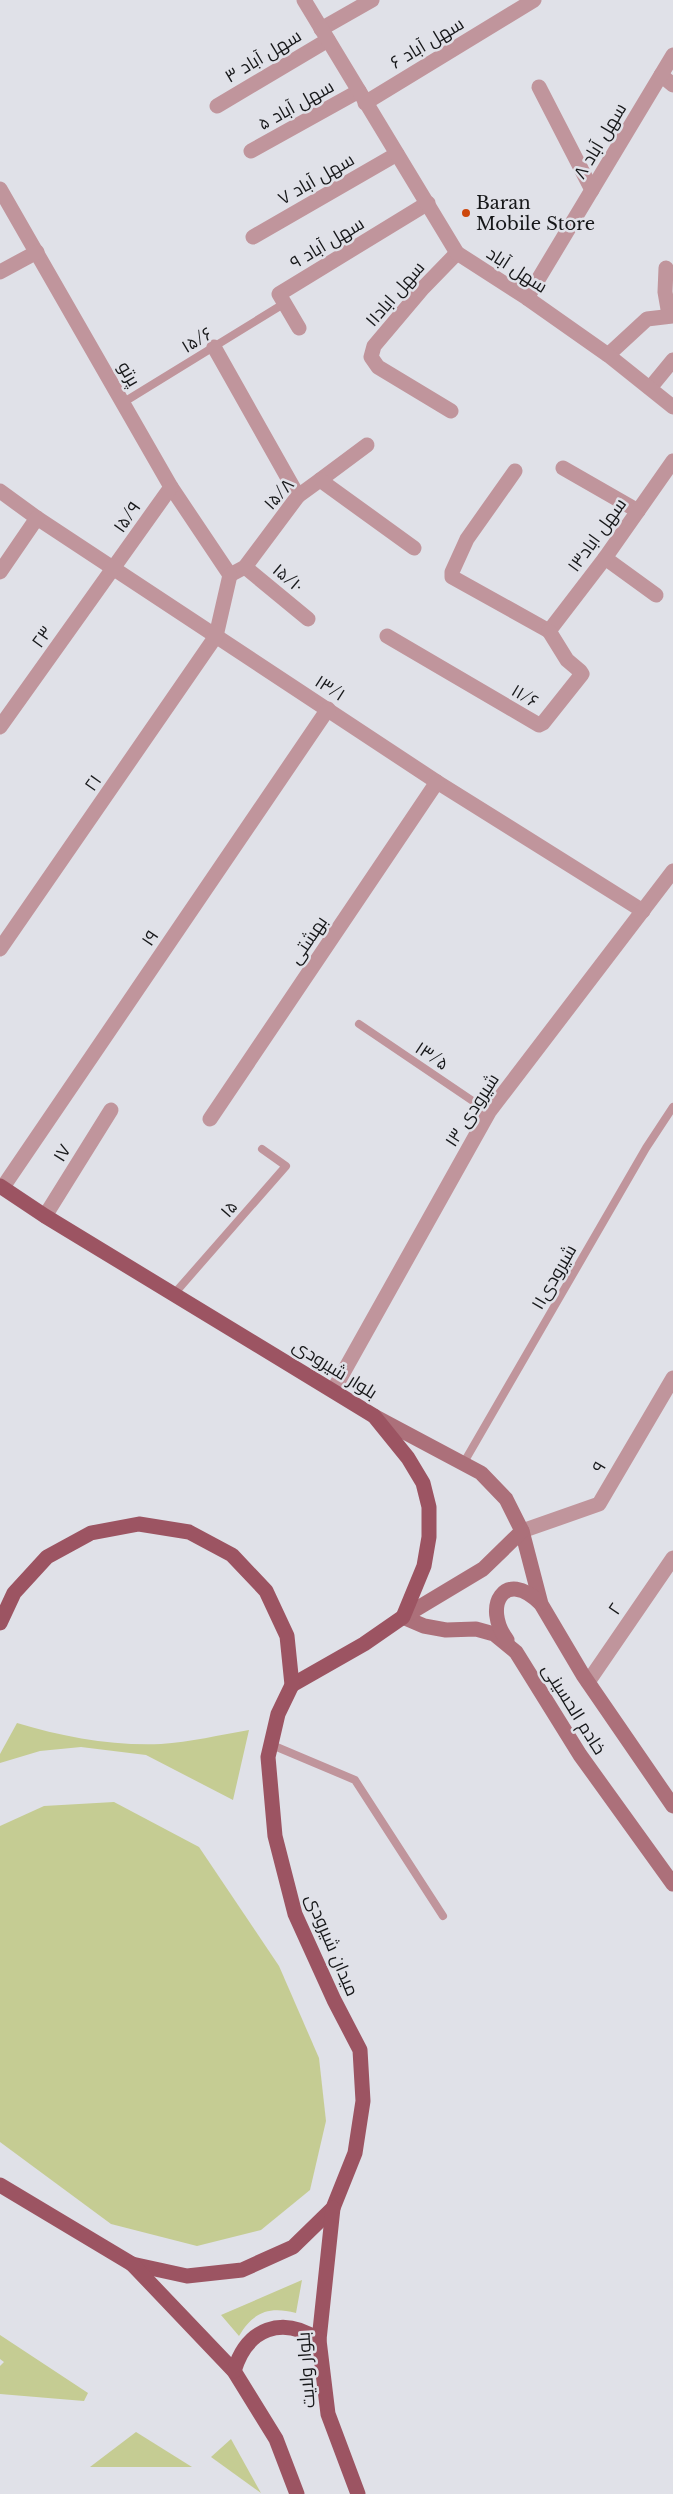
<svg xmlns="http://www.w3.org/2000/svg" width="673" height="2494" font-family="'Libre Baskerville',Cairo,serif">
<rect width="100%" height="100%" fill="#e0e1e8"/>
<g fill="#c5cc93">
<path d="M17 1723C63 1737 113 1746 161 1744 190 1742 220 1735 249 1730L233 1800 146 1755 81 1747 40 1751 0 1763V1754Z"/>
<path d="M114 1802 199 1847 279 1966 319 2058 326 2121 310 2190 261 2230 197 2246 111 2224 0 2142V1826L44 1806Z"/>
<path d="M302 2280 296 2313C269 2306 253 2312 239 2336L221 2315Z"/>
<path d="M0 2335 88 2393 84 2401 0 2394V2366L4 2362 0 2359Z"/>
<path d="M136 2432 192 2467H90Z"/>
<path d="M231 2439 261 2493 211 2457Z"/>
</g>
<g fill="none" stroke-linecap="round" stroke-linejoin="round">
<g stroke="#c0959c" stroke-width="8">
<path d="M124 402 285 303"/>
<path d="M359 1024 489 1112"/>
<path d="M174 1294 286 1166 262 1149"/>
<path d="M463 1464 646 1148 673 1107"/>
<path d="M272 1745 355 1780 443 1916"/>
</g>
<g stroke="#c0959c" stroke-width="15">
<path d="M321 29 372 0"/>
<path d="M661 75 673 85"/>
<path d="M539 87 592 190"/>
<path d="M365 103 534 0"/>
<path d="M217 106 328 40"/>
<path d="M251 151 359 91"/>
<path d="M0 189 171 487 230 575"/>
<path d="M253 237 397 154"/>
<path d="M666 268 665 292 669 315"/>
<path d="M0 272 37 252"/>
<path d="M527 298 673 55"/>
<path d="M299 328 279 294 428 203"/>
<path d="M214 347 298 496"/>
<path d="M608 355 647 319 673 316"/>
<path d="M650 388 673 360"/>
<path d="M451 411 378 367 371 357 374 346 423 288 457 253"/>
<path d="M563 468 638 511"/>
<path d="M515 471 467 539 452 572V577L549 631"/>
<path d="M320 480 367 445"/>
<path d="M0 491 37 518 437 782 643 911"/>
<path d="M605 558 656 595"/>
<path d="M245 567 308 619"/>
<path d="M0 572 37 518"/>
<path d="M230 575 245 567 298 496 320 480 414 548"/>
<path d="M549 631 605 558 673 461"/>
<path d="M387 636 539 725 543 723 582 674 580 671 567 660 549 631"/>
<path d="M0 727 171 487"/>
<path d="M0 949 216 636 230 575"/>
<path d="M210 1119 437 782"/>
<path d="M3 1187 328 709"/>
<path d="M45 1216 111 1110"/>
<path d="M334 1389 489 1112 673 871"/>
<path d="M522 1531 599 1504 673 1378"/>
<path d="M588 1682 673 1558"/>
</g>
<path stroke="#c0959c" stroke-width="15" d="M304 0 457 253 527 298 608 355 673 407"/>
<g stroke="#ac707a" stroke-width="15">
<path d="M374 1416 481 1473 506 1499 522 1531 541 1604 583 1675 673 1806"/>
<path d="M403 1617 424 1626 446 1630 476 1629 494 1634 516 1652 580 1755 673 1884"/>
<path d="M403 1617 483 1569 522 1531"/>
<path d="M507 1640C482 1606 505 1568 540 1603"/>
</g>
<g stroke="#9c5462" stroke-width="15">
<path d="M0 1186 45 1216 374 1416 408 1458 423 1483 429 1507V1537L424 1566 403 1617 364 1644 292 1685"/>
<path d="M0 1623 14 1593 47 1557 91 1533 139 1524 189 1532 232 1555 266 1591 287 1636 292 1685 278 1714 268 1757 275 1836 295 1914 334 2000 360 2050 363 2101 355 2153 333 2208 293 2247 242 2270 187 2276 132 2264 0 2185"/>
<path d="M333 2208 319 2340 328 2414 358 2494"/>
<path d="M132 2264 234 2371 276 2439 297 2494"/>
<path d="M234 2371C247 2328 282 2315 319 2340"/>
</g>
</g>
<circle fill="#cd470c" stroke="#e0e1e8" stroke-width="2" cx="466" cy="213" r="5"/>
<g text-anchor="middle" stroke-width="5" stroke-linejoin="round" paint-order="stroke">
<g font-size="18" fill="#161719" stroke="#e0e1e8">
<text transform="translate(427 43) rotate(-31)" y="6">سهل آباد ۶</text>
<text transform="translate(263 56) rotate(-31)" y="6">سهل آباد ۳</text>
<text transform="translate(296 105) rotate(-29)" y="6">سهل آباد ۵</text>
<text transform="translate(600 141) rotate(-59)" y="6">سهل آباد ۸</text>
<text transform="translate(316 179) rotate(-30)" y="6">سهل آباد ۷</text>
<text transform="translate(327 243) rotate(-31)" y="6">سهل آباد ۹</text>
<text transform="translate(517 270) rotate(33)" y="6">سهل آباد</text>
<text transform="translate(395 294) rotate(-49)" y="6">سهل اباد۱۱</text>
<text transform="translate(197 340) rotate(-31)" y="6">۱۵/۶</text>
<text transform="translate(129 374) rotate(60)" y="6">پرتو</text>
<text transform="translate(279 494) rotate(-48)" y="6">۱۵/۸</text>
<text transform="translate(127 517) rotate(-55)" y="6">۱۵/۹</text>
<text transform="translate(597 535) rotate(-54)" y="6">سهل اباد۱۳</text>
<text transform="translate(288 578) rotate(40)" y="6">۱۵/۱۰</text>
<text transform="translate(42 637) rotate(-54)" y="6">۲۳</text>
<text transform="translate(330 688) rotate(33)" y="6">۱۳/۱</text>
<text transform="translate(525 696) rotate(31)" y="6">۱۱/۶</text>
<text transform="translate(93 783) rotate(-55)" y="6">۲۱</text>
<text transform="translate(150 938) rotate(-56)" y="6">۱۹</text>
<text transform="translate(308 940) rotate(-56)" y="6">بهشتی</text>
<text transform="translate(432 1056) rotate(34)" y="6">۱۳/۵</text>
<text transform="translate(472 1110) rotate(-57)" y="6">شیرودی ۱۳</text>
<text transform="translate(62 1153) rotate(-58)" y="6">۱۷</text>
<text transform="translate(229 1209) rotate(-49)" y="6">۱۵</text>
<text transform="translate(554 1277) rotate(-60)" y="6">۱۱شیرودی</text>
<text transform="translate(335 1369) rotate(32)" y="6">بلوار شیرودی</text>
<text transform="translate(599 1467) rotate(-59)" y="6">۹</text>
<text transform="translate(615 1609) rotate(-56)" y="6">۲</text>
<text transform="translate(574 1709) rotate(58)" y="6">خادم الحسینی</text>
<text transform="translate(332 1945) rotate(67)" y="6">میدان شیرودی</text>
<text transform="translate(306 2370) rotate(-94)" y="6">بلوار ولایت</text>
</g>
<g font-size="18" fill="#161719" stroke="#e0e1e8" text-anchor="start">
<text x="476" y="209">Baran<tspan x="476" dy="21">Mobile Store</tspan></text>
</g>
</g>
</svg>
